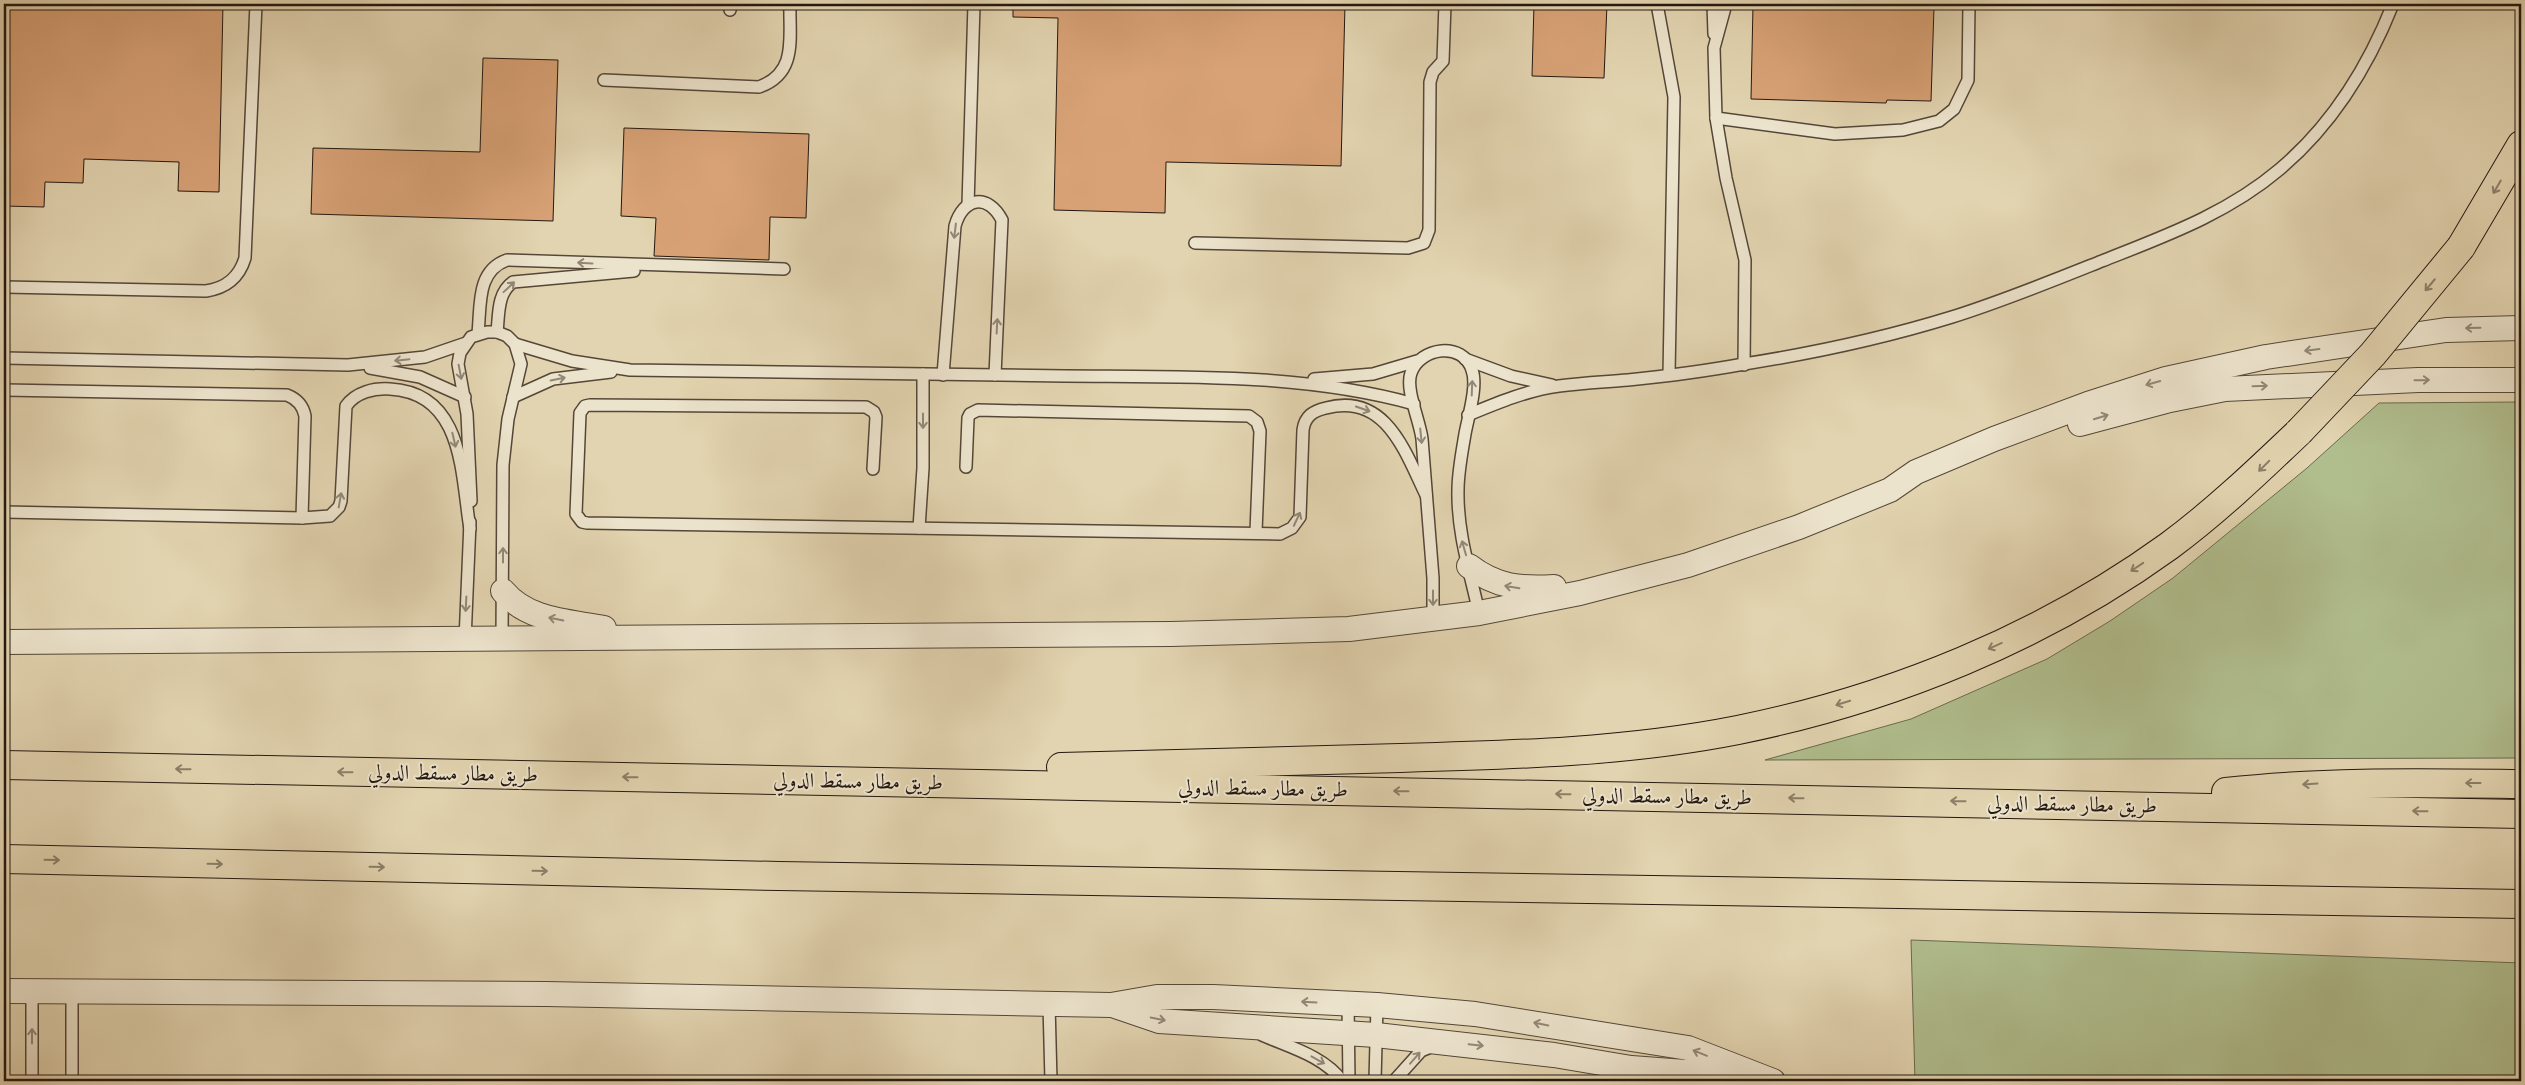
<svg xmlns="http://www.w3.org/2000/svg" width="2525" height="1085" font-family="'IM FELL DW Pica',Amiri,serif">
<rect width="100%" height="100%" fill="#e2d4b0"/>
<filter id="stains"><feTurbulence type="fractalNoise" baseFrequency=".004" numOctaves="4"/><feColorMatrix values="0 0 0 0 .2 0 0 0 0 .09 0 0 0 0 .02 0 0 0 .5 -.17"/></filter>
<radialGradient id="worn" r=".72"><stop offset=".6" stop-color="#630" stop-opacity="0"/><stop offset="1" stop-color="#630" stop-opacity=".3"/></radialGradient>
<g fill="#b0bd8d" stroke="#6a6a4e">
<path d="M2521 402V758L1765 760 1911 719 2047 659 2110 621 2173 578 2307 468 2379 403Z"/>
<path d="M1911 940 2521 963V1081H1915Z"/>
</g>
<g fill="#d8a276" stroke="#241810">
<path d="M4 4H223L219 192 178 191 179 162 84 159 83 183 45 182 44 207 4 206Z"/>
<path d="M1013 4H1345L1341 166 1166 162 1165 213 1054 210 1058 18 1013 17Z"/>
<path d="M1534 4H1607L1604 78 1532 76Z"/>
<path d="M1777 4H1910L1909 6 1934 7 1931 101 1887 100 1886 103 1751 99 1753 5Z"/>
<path d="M483 58 558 60 553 221 311 214 313 148 480 152Z"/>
<path d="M624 128 809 134 806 218 770 217 769 260 654 256 656 218 621 216Z"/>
</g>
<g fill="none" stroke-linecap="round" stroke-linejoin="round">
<defs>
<g id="service">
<path d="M1657 4 1674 97 1669 375"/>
<path d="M1713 4 1714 34"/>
<path d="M1726 4 1714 48 1716 118 1726 178 1745 260 1744 365"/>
<path d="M730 10 731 4"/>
<path d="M604 80 759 87C798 73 789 38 790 4"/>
<path d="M1716 118 1835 134 1903 130 1939 121 1954 109 1968 80 1969 4"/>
<path d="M968 205 974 4"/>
<path d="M1195 243 1408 248 1424 243 1429 230 1430 82 1433 72 1443 61 1445 4"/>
<path d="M4 287 206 291C226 288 239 278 245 258L256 4"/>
<path d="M497 332C499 315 497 293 513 282L634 271"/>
<path d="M478 333C481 306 476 271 507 260L784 269"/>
<path d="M515 344 572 361 630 370C775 372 920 374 1065 376 1180 377 1303 373 1414 404"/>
<path d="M4 358 348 365 425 357 466 343"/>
<path d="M1465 359 1511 376 1552 385"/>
<path d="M370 368 420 377 465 397"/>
<path d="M943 375 955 226C963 197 988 193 1002 220L995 375"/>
<path d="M1314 379 1373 374 1417 361"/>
<path d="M4 390 287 395C297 399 303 405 305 416L302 518"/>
<path d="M513 397 553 379 611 372"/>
<path d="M1468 415C1497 403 1528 390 1559 386 1582 383 1605 382 1628 380 1667 376 1706 371 1744 364 1814 353 1884 338 1952 317 2003 301 2052 281 2102 261 2165 236 2227 214 2280 169 2332 125 2368 67 2393 4"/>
<path d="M966 467 968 418 970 414 978 410 1249 416 1257 422 1260 431 1256 532"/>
<path d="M873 469 876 417 874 412 866 407 590 405 585 406 580 413 576 514 582 522 587 523 1280 534 1292 528 1300 517 1303 430C1305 416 1313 411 1326 408 1386 392 1405 452 1426 495"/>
<path d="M471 501 467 414 458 364 460 353 471 337 487 332H497L507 336 515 344 521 364 508 419 503 465 502 639"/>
<path d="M4 512 302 518 330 516 339 507 341 501 346 406C356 392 374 388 390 389 464 393 461 474 470 529"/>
<path d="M919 528 923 468V374"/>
<path d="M1433 620V578L1422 439C1420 421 1405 389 1411 373 1420 347 1463 341 1472 370 1478 386 1468 417 1465 434 1462 452 1458 472 1458 490 1457 532 1470 572 1479 613"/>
<path d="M465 640 470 522"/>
<path d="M1049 1004 1051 1081"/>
<path d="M1348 1004 1349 1081"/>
<path d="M1262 1035C1289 1047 1324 1056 1342 1081"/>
<path d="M32 1081V992"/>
<path d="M72 1081V992"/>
<path d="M1375 1081 1377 1005"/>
<path d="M1394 1081 1421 1051 1433 1046"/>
</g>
<g id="minor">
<path d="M2080 424 2170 400 2225 389 2418 380H2521"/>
<path d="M1469 566C1496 587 1521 589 1554 587"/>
<path d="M503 591C528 621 568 621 604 628"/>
<path d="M4 642 1171 634 1349 629 1479 613 1580 593 1688 565 1799 527 1890 490 1916 472 1994 439 2088 404 2166 379 2266 357 2446 330 2521 328"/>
<path d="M4 991 546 994 1111 1005 1157 997H1213L1377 1005 1475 1014 1688 1048 1773 1081"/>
<path d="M1115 1006 1159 1021 1376 1035 1554 1055 1631 1068 1739 1076"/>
</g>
<g id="primary">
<path d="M2461 247 2521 145"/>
<path d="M4 765 2521 814"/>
<path d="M1061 767C1174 764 1287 761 1400 758 1513 755 1627 752 1738 730 1891 699 2042 638 2169 546 2215 512 2257 472 2299 432"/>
<path d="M2226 792C2324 781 2422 783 2521 784"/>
<path d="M4 859 779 876 2521 904"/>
</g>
</defs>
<use href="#service" stroke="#544738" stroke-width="14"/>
<use href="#minor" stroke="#544738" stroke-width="26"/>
<use href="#primary" stroke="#241810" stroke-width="30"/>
<use href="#service" stroke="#ece3cc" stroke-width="11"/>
<use href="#minor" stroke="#ece3cc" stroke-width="24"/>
<use href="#primary" stroke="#e2d4b0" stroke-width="28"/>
<defs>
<path id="primary-bridge" d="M2299 432 2373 354 2461 247"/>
</defs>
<use href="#primary-bridge" stroke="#241810" stroke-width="30" stroke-linecap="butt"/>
<use href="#primary-bridge" stroke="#e2d4b0" stroke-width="28"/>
</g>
<defs><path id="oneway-shaft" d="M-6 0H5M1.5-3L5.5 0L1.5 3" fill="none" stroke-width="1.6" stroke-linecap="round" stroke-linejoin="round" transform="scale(1.25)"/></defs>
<g stroke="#8c7f68">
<use href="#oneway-shaft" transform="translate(2497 187) rotate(120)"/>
<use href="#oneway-shaft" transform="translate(2430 285) rotate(130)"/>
<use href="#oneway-shaft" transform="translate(2264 466) rotate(135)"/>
<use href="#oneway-shaft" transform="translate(2137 567) rotate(146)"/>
<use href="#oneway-shaft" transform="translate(1995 646) rotate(156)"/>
<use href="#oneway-shaft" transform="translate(1843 703) rotate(163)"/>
<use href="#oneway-shaft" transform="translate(183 769) rotate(-179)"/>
<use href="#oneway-shaft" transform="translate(345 772) rotate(-179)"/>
<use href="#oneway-shaft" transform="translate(630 777) rotate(-179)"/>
<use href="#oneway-shaft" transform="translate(2473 783) rotate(-180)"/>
<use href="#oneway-shaft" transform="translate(2310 784) rotate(176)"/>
<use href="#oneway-shaft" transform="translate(1401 791) rotate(-179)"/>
<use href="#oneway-shaft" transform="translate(1563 794) rotate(-179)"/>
<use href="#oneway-shaft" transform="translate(1796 798) rotate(-179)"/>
<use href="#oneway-shaft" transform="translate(1958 801) rotate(-179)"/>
<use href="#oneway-shaft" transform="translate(2420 811) rotate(-179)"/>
<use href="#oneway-shaft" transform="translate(52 860) rotate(1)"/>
<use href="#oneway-shaft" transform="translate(215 864) rotate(1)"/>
<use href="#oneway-shaft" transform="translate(377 867) rotate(1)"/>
<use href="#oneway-shaft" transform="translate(540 871) rotate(1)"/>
</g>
<g stroke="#928877">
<use href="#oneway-shaft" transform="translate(955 231) rotate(97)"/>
<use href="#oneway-shaft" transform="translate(585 263) rotate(-177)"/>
<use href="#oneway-shaft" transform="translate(509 287) rotate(-43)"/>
<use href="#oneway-shaft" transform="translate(997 326) rotate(-87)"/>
<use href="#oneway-shaft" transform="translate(2473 328) rotate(179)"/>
<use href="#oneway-shaft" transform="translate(2312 350) rotate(173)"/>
<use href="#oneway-shaft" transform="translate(402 360) rotate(174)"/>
<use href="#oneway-shaft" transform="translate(460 372) rotate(79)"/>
<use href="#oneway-shaft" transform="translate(558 379) rotate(-12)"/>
<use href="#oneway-shaft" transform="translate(2422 380) rotate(-1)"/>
<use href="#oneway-shaft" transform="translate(2153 383) rotate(164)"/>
<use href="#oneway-shaft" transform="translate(2260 386) rotate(-2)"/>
<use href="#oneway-shaft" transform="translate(1472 388) rotate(-88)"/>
<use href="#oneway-shaft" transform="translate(1363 409) rotate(19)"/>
<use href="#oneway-shaft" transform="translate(2101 417) rotate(-17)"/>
<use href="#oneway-shaft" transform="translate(923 421) rotate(90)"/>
<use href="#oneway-shaft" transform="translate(1421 436) rotate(84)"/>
<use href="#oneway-shaft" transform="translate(454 440) rotate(77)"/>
<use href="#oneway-shaft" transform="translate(340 500) rotate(-80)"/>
<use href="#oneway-shaft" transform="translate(1297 519) rotate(-65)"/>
<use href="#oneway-shaft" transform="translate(1464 548) rotate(-106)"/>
<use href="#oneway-shaft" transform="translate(503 555) rotate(-90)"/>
<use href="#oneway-shaft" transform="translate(1512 587) rotate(-170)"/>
<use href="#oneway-shaft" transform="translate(1433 598) rotate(90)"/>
<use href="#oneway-shaft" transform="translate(466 604) rotate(93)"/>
<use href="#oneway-shaft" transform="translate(556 619) rotate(-169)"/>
<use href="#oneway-shaft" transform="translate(1309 1002) rotate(-177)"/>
<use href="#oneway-shaft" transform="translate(1158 1019) rotate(12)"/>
<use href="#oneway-shaft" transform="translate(1541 1024) rotate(-169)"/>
<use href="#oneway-shaft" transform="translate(32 1036) rotate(-90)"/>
<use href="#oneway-shaft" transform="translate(1476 1045) rotate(6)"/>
<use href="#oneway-shaft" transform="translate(1700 1053) rotate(-158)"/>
<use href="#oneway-shaft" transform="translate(1415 1058) rotate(-49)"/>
<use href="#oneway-shaft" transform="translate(1318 1060) rotate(29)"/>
</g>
<g text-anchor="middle" stroke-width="4" stroke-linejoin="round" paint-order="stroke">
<g font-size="21" fill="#241810" stroke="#ece3cc">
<text transform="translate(453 773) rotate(1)" y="7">طريق مطار مسقط الدولي</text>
<text transform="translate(858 781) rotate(1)" y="7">طريق مطار مسقط الدولي</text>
<text transform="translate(1263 788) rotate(1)" y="7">طريق مطار مسقط الدولي</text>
<text transform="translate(1667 796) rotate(1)" y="7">طريق مطار مسقط الدولي</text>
<text transform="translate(2072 804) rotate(1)" y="7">طريق مطار مسقط الدولي</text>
</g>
</g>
<rect width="2525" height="1085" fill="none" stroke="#e2d4b0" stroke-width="20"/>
<rect x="5" y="5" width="2515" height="1075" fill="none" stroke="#241810" stroke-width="2.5"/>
<rect x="10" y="10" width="2505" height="1065" fill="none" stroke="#241810"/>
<rect width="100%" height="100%" filter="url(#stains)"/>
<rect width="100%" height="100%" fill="url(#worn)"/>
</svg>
